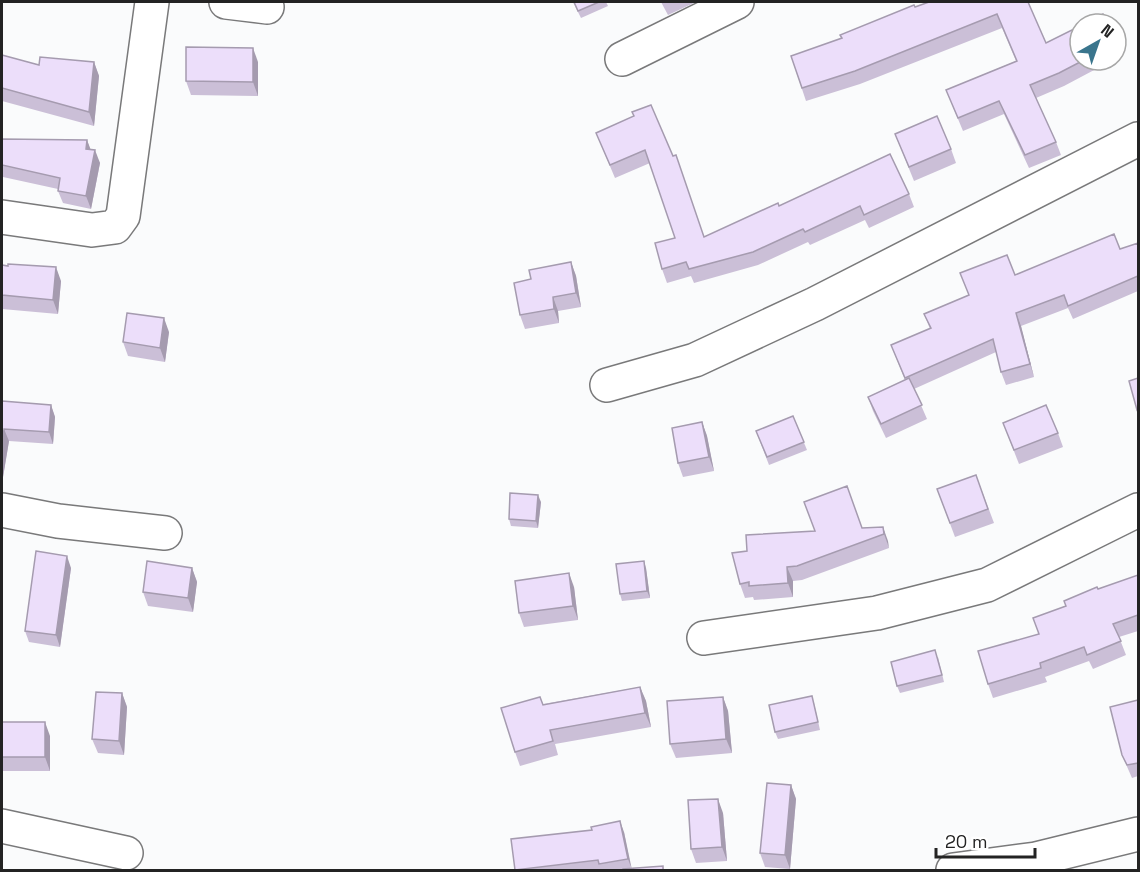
<svg xmlns="http://www.w3.org/2000/svg" width="1140" height="872" font-family="'Space Grotesk',sans-serif">
<rect width="100%" height="100%" fill="#fafbfc"/>
<g fill="none" stroke-linecap="round" stroke-linejoin="round">
<defs>
<g id="street">
<path d="M226 2 267 7"/>
<path d="M622 59 737 2"/>
<path d="M2 217 92 230 115 227 123 216 152 2"/>
<path d="M607 385 695 360 815 304 1138 139"/>
<path d="M2 510 58 521 165 533"/>
<path d="M704 638 877 613 987 585 1138 510"/>
<path d="M2 826 126 853"/>
<path d="M953 870 1036 859 1138 834"/>
</g>
</defs>
<use href="#street" stroke="#79797a" stroke-width="36"/>
<use href="#street" stroke="#fff" stroke-width="33"/>
</g>
<g fill="#cbbfd7">
<path d="M573 2H606L608 6 581 18Z"/>
<path d="M661 2H696L668 15Z"/>
<path d="M1028 2 1046 43 1080 60H1113L1064 86 1036 98 1056 142 1061 155 1029 168 1004 114 963 131 946 90 1016 61 1002 28 860 84 806 101 791 56 842 39 915 7Z"/>
<path d="M1116 38 1122 55 1116 58Z"/>
<path d="M2 55 39 65 94 62 99 76 94 126 2 101Z"/>
<path d="M258 62V96L191 95 186 81Z"/>
<path d="M634 116 704 237 779 206 909 194 914 207 869 228 865 220 810 245 808 242 758 265 694 283 691 276 667 283 662 269 675 238 650 163 615 178 596 133Z"/>
<path d="M895 134 951 149 956 163 914 181Z"/>
<path d="M2 139 87 140 90 149 100 163 91 209 63 203 58 191V189L3 177V186H2Z"/>
<path d="M1138 243V291L1073 319 1068 308 1021 326 1034 377 1006 385 1001 372 996 352 914 389 927 419 886 438 873 411 868 397 905 380 891 345 930 329 924 314 1015 275 1120 249Z"/>
<path d="M571 262 576 276 581 307 558 311 559 323 525 329 520 315 531 279Z"/>
<path d="M2 265 61 281 58 314 2 309Z"/>
<path d="M169 332 165 362 128 356 123 342Z"/>
<path d="M2 401 51 405 55 417 53 444 9 441 3 477 2 476Z"/>
<path d="M793 416 807 450 769 465 756 431Z"/>
<path d="M702 422 707 436 714 471 683 477 678 463Z"/>
<path d="M1003 423 1058 433 1063 447 1019 464Z"/>
<path d="M976 475 994 523 955 537 937 489Z"/>
<path d="M541 502 538 528 511 526 509 519Z"/>
<path d="M883 527 889 548 802 580 793 581V597L754 600 753 597 745 598 740 584 747 551 862 528Z"/>
<path d="M71 568 60 647 29 642 25 631Z"/>
<path d="M192 568 197 582 193 612 148 606 143 592Z"/>
<path d="M646 568 650 598 622 601 620 594Z"/>
<path d="M1138 575V631L1119 637 1126 655 1093 669 1089 661 1045 677 1047 682 993 698 988 684 1066 606 1098 589Z"/>
<path d="M574 587 578 620 524 627 519 613Z"/>
<path d="M938 657 944 682 900 693 897 686Z"/>
<path d="M640 687 646 701 651 727 555 744 558 755 520 766 515 752 540 697 543 704Z"/>
<path d="M122 693 127 707 124 755 98 753 92 739Z"/>
<path d="M723 697 728 711 732 753 676 758 670 744Z"/>
<path d="M1138 700V776L1132 778 1122 755Z"/>
<path d="M814 703 820 730 778 739 775 732Z"/>
<path d="M2 722 50 736V771H3L2 766Z"/>
<path d="M791 785 796 799 790 869 765 867 760 853Z"/>
<path d="M723 813 727 861 696 863 691 849Z"/>
<path d="M624 832 631 868 663 866 664 870H515L511 839Z"/>
</g>
<g fill="#a59baf">
<path d="M253 48 258 62V96L253 82Z"/>
<path d="M94 62 99 76 94 126 89 112Z"/>
<path d="M87 140 92 153 86 149Z"/>
<path d="M95 150 100 163 91 209 86 196Z"/>
<path d="M2 173 3 177V186L2 183Z"/>
<path d="M571 262 576 276 581 307 576 293Z"/>
<path d="M56 267 61 281 58 314 53 300Z"/>
<path d="M553 297 558 311 559 323 554 309Z"/>
<path d="M1016 313 1021 326 1034 377 1030 364Z"/>
<path d="M164 318 169 332 165 362 160 348Z"/>
<path d="M51 405 55 417 53 444 49 432Z"/>
<path d="M702 422 707 436 714 471 709 457Z"/>
<path d="M4 429 9 441 3 477 2 472V448Z"/>
<path d="M538 495 541 502 538 528 536 521Z"/>
<path d="M883 527 888 541 889 548 884 534Z"/>
<path d="M67 556 71 568 60 647 56 635Z"/>
<path d="M644 561 646 568 650 598 647 591Z"/>
<path d="M787 567 793 581V597L788 583Z"/>
<path d="M192 568 197 582 193 612 188 598Z"/>
<path d="M569 573 574 587 578 620 573 606Z"/>
<path d="M640 687 646 701 651 727 645 713Z"/>
<path d="M122 693 127 707 124 755 119 741Z"/>
<path d="M723 697 728 711 732 753 726 739Z"/>
<path d="M45 722 50 736V771L45 757Z"/>
<path d="M791 785 796 799 790 869 785 855Z"/>
<path d="M718 799 723 813 727 861 722 847Z"/>
<path d="M620 821 624 832 632 870 628 859Z"/>
</g>
<g fill="#ecdefa" stroke="#a59baf" stroke-width="1.5">
<path d="M574 2H599L578 11Z"/>
<path d="M929 2H1028L1046 43 1080 26V60H1084L1059 73 1030 85 1056 142 1025 155 999 101 958 118 946 90 1017 61 997 14 855 71 802 88 791 56 842 38 840 35 914 5 915 7Z"/>
<path d="M1103 14 1108 24H1083Z"/>
<path d="M186 47 253 48V82L186 81Z"/>
<path d="M2 55 39 65 40 57 94 62 89 112 2 88Z"/>
<path d="M651 105 673 156 676 155 704 237 778 203 779 206 890 154 909 194 864 215 860 206 805 232 803 229 753 252 689 269 686 262 662 269 655 243 675 238 645 150 610 165 596 133 634 116 632 112Z"/>
<path d="M937 116 951 149 909 167 895 134Z"/>
<path d="M2 139 87 140 86 149 95 150 86 196 58 191 60 178 2 165Z"/>
<path d="M1114 234 1120 249 1138 243V276L1068 306 1064 295 1016 313 1030 364 1001 372 993 339 905 378 891 345 931 328 924 314 969 295 960 273 1007 255 1015 275Z"/>
<path d="M571 262 576 293 553 297 554 309 520 315 514 283 531 279 529 270Z"/>
<path d="M8 264 56 267 53 300 2 295V265L8 266Z"/>
<path d="M127 313 164 318 160 348 123 342Z"/>
<path d="M909 378 922 405 881 424 868 397Z"/>
<path d="M1138 378V409L1137 410 1129 381Z"/>
<path d="M2 401 51 405 49 432 4 429 2 448Z"/>
<path d="M1046 405 1058 433 1014 450 1003 423Z"/>
<path d="M793 416 804 442 767 457 756 431Z"/>
<path d="M702 422 709 457 678 463 672 428Z"/>
<path d="M976 475 988 509 950 523 937 489Z"/>
<path d="M847 486 862 528 883 527 884 534 797 566 787 567 788 583 749 586V582L740 584 732 553 747 551 746 535 815 531 804 502Z"/>
<path d="M510 493 538 495 536 521 509 519Z"/>
<path d="M36 551 67 556 56 635 25 631Z"/>
<path d="M147 561 192 568 188 598 143 592Z"/>
<path d="M644 561 647 591 620 594 616 564Z"/>
<path d="M569 573 573 606 519 613 515 581Z"/>
<path d="M1138 575V615L1113 624 1121 641 1087 655 1084 647 1040 663 1041 668 988 684 978 651 1039 634 1033 618 1066 606 1064 601 1097 587 1098 589Z"/>
<path d="M935 650 942 675 897 686 891 662Z"/>
<path d="M640 687 645 713 550 730 553 741 515 752 501 708 540 697 543 705Z"/>
<path d="M96 692 122 693 119 741 92 739Z"/>
<path d="M812 696 818 722 775 732 769 705Z"/>
<path d="M723 697 726 739 670 744 667 701Z"/>
<path d="M1138 700V763L1127 765 1122 755 1110 707Z"/>
<rect x="2" y="722" width="43" height="35"/>
<path d="M767 783 791 785 785 855 760 853Z"/>
<path d="M718 799 722 847 691 849 688 800Z"/>
<path d="M620 821 628 859 599 864 598 860 515 870 511 839 592 830 591 827Z"/>
<path d="M663 866V870H623V869Z"/>
</g>
<rect width="1140" height="872" fill="none" stroke="#232323" stroke-width="6"/>
<g transform="translate(1098 42) rotate(40)"><circle r="28" fill="#ffffff" stroke="#a7a7a7" stroke-width="1.5"/>
<path d="M0-4.5L10 22L0 15L-10 22Z" fill="#3a758d"/>
<text y="-9" font-size="16" font-weight="bold" text-anchor="middle" fill="#232323">N</text>
</g>
<path d="M936 848v9h99v-9" fill="none" stroke="#232323" stroke-width="3"/>
<text x="945" y="848" font-size="18" fill="#232323" stroke="#ffffff" stroke-width="4.5" paint-order="stroke">20 m</text>
</svg>
